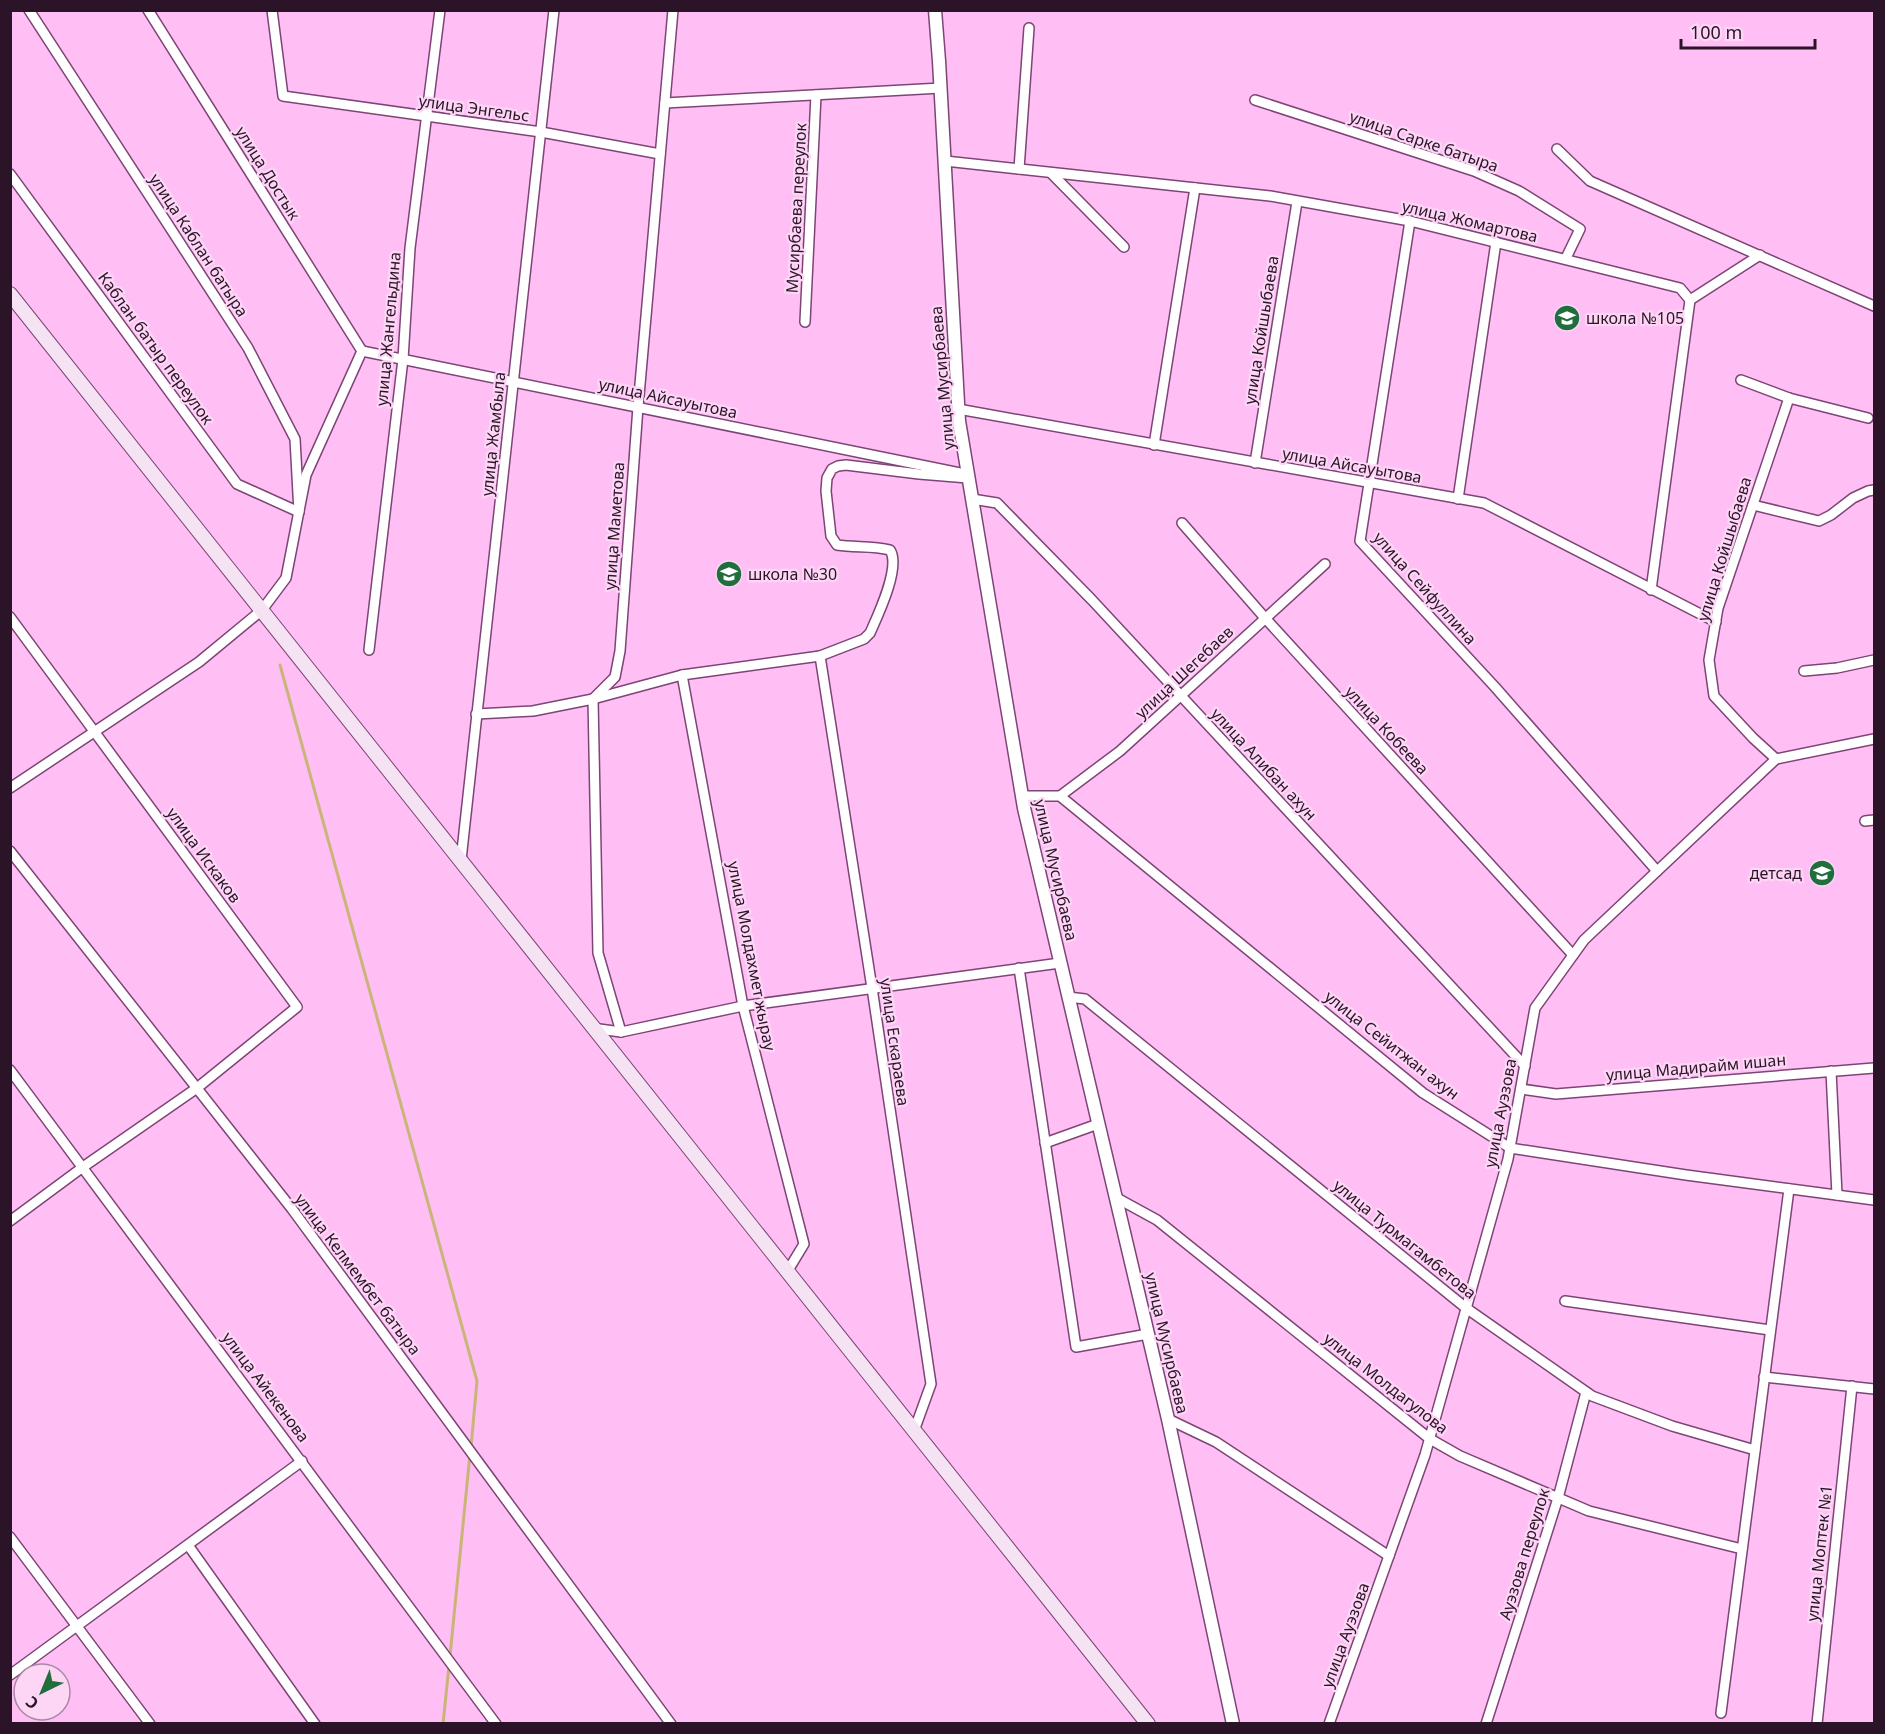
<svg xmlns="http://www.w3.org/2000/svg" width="1885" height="1734" font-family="'Noto Sans',sans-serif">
<rect width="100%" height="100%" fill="#ffbff5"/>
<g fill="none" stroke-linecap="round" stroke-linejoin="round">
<g stroke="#c9b579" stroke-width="3">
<path d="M280 665 477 1381 471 1447"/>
<path d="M450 1656 470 1454"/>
<path d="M443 1724 449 1666"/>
</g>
<defs>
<g id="minor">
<path d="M148 10 362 351"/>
<path d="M272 10 283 96 541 132 660 154"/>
<path d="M1255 100 1474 171 1519 191 1580 229 1566 258"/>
<path d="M665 103 941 88"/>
<path d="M1557 149 1590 181 1874 306"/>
<path d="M945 161 1270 196 1410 221 1680 288 1690 300 1651 590"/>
<path d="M1019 169 1029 28"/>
<path d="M1051 173 1124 247"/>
<path d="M10 174 237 484 299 512 295 439 248 348 29 10"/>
<path d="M1410 221 1360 541 1495 687 1657 871"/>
<path d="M1690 300 1760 255"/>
<path d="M805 322 816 95"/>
<path d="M362 351 960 473"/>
<path d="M1741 380 1789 398 1868 418"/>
<path d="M958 409 1484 503 1716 622"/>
<path d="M1154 445 1195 188"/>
<path d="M1255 463 1297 202"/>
<path d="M972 499 997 503 1092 600 1525 1066"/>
<path d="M1458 499 1496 242"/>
<path d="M1753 505 1819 521 1831 515 1853 498 1868 491 1874 490"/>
<path d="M1182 523 1265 618 1573 955"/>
<path d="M10 617 297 1007 197 1088 83 1167 10 1221"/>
<path d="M369 650 403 359 410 248 440 10"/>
<path d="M820 656 872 988 931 1384 914 1431"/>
<path d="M1804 671 1837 668 1874 660"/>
<path d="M682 675 743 1006 804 1244 787 1272"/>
<path d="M476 714 533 711 593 699 682 675 820 656 864 639 870 633C878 615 901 567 890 550 872 545 855 548 837 545L831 536 826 491 827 478 832 469 838 466 846 465 919 474 968 478"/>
<path d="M1776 759 1753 738 1714 696 1709 660 1718 608 1789 398"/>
<path d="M1776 759 1874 739"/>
<path d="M10 788 199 662 262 610 286 578 306 475 362 351"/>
<path d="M1022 796H1060L1423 1093 1510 1148 1686 1175 1874 1200"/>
<path d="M1060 796 1120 751 1325 564"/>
<path d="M1865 821 1874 820"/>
<path d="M10 851 292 1209 671 1724"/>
<path d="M461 860 554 10"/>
<path d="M1019 968 1076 1347 1148 1334"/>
<path d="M1068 997 1085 999 1466 1308 1592 1396 1672 1426 1755 1450"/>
<path d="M592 1028 621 1032 743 1006 1060 963"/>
<path d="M621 1032 598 953 593 699 615 677 620 651 638 407 673 10"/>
<path d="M10 1070 496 1724"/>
<path d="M1831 1071 1837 1195"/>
<path d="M1521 1089 1556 1094 1874 1068"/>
<path d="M1045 1143 1098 1124"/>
<path d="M1115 1197 1157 1220 1430 1439 1460 1456 1589 1511 1742 1549"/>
<path d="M1565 1301 1770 1330"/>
<path d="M1764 1377 1874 1389"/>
<path d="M1168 1419 1216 1442 1389 1556"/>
<path d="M10 1537 150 1724"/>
<path d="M188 1545 315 1724"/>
<path d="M10 1675 302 1461"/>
<path d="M1721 1713 1789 1189"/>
<path d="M1329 1724 1425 1455 1508 1159 1535 1008 1584 940 1776 759"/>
<path d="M1486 1724 1558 1498 1586 1392"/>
<path d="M1817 1724 1852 1386"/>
</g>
<path id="tertiary" d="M935 10 939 61 959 421 1024 808 1168 1419 1233 1724"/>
<path id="secondary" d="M10 294C390 771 768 1248 1148 1724"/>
</defs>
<use href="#minor" stroke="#7c4575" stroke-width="12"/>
<use href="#tertiary" stroke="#7c4575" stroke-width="15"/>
<use href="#secondary" stroke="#7c4575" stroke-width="16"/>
<use href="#minor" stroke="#fff" stroke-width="9"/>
<use href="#tertiary" stroke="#fff" stroke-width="12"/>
<use href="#secondary" stroke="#f5e2f2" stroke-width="14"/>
</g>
<defs>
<symbol id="school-disc" viewBox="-11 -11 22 22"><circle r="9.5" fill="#216e3d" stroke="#fdd6f6"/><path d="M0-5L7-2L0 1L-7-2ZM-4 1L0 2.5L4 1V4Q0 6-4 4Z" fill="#fff"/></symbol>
</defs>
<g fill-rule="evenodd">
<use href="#school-disc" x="1552" y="303" width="30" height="30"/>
<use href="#school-disc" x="714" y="559" width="30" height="30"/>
<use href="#school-disc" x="1807" y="858" width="30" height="30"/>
</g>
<g text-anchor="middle" stroke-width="4.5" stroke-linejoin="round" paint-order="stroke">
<g font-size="16" fill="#2b1328" stroke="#fdd6f6">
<text transform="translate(474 108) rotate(8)" y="6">улица Энгельс</text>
<text transform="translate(1424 141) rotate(19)" y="6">улица Сарке батыра</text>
<text transform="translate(268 173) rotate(58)" y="6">улица Достык</text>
<text transform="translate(796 208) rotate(-87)" y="6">Мусирбаева переулок</text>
<text transform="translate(1470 221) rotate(13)" y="6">улица Жомартова</text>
<text transform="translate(199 245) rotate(57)" y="6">улица Каблан батыра</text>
<text transform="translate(388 329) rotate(-85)" y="6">улица Жангельдина</text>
<text transform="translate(1261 330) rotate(-81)" y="6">улица Койшыбаева</text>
<text transform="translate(156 348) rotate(54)" y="6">Каблан батыр переулок</text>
<text transform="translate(942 378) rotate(-95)" y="6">улица Мусирбаева</text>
<text transform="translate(668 398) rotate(12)" y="6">улица Айсауытова</text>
<text transform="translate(493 434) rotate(-84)" y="6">улица Жамбыла</text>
<text transform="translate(1352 465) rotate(10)" y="6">улица Айсауытова</text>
<text transform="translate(614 526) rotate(-86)" y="6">улица Маметова</text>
<text transform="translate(1724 549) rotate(-73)" y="6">улица Койшыбаева</text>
<text transform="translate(1425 588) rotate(48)" y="6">улица Сейфуллина</text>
<text transform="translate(1184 672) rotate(-43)" y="6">улица Шегебаев</text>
<text transform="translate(1387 730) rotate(47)" y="6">улица Кобеева</text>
<text transform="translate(1264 764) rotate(47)" y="6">улица Алибан ахун</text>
<text transform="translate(204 855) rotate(54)" y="6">улица Искаков</text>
<text transform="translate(1056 870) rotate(77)" y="6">улица Мусирбаева</text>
<text transform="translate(752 956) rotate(79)" y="6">улица Молдахмет жырау</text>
<text transform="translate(895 1042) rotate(82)" y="6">улица Ескараева</text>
<text transform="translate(1392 1045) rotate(38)" y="6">улица Сейитжан ахун</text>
<text transform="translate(1696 1067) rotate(-5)" y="6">улица Мадирайм ишан</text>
<text transform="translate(1500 1113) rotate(-79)" y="6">улица Ауэзова</text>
<text transform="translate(1405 1239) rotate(39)" y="6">улица Турмагамбетова</text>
<text transform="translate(358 1274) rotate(53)" y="6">улица Келмембет батыра</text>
<text transform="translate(1167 1343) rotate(77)" y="6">улица Мусирбаева</text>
<text transform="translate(1386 1383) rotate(38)" y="6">улица Молдагулова</text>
<text transform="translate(266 1387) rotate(53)" y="6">улица Айекенова</text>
<text transform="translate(1819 1553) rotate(-84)" y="6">улица Моптек №1</text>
<text transform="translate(1524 1554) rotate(-73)" y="6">Ауэзова переулок</text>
<text transform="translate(1345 1635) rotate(-70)" y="6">улица Ауэзова</text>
</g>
<g font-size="16" fill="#2b1328" stroke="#fdd6f6" text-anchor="start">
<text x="1586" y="324">школа №105</text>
<text x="748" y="580">школа №30</text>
<text x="1802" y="879" text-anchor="end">детсад</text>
</g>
</g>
<rect width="1885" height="1734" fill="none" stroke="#2b1328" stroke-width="24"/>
<g transform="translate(42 1692) rotate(223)"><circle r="28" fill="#fdd6f6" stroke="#a988a4" stroke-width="1.5"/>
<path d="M0-4.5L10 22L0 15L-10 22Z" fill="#216e3d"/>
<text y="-9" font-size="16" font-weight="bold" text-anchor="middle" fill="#2b1328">С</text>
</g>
<path d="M1681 39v9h134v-9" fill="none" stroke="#2b1328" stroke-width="3"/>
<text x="1690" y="39" font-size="18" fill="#2b1328" stroke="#fdd6f6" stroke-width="4.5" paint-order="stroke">100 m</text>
</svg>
